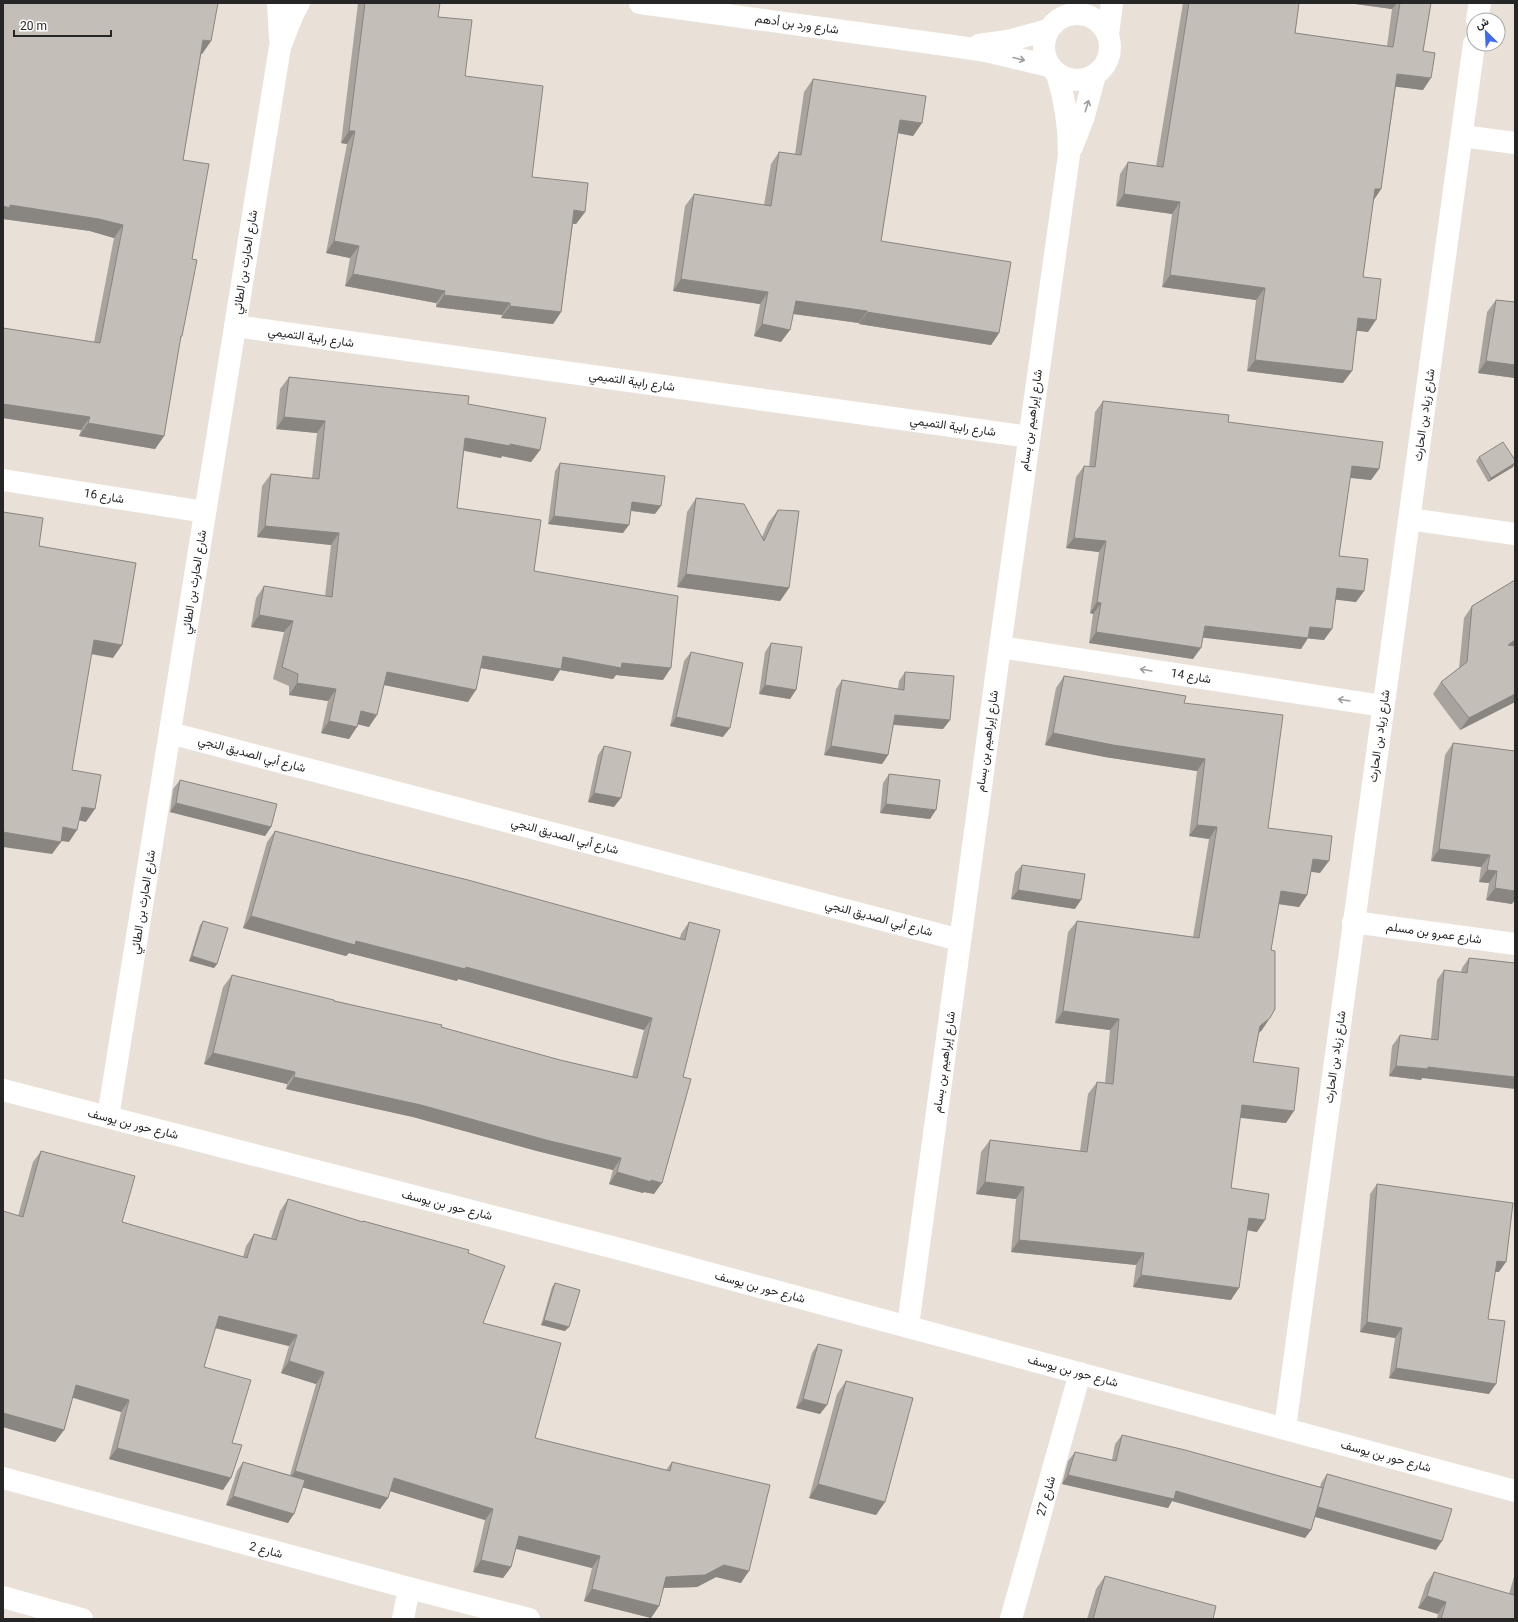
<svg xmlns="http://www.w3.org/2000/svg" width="1518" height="1622" font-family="Roboto,Vazirmatn,sans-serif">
<rect width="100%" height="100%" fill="#e9e1d8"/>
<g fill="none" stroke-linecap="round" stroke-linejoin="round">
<g stroke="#fff" stroke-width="22">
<path d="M278 3 280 38"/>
<path d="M640 3 953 46 986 51 1049 66"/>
<circle cx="1077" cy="47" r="33"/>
<path d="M1477 20 1480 3"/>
<path d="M1108 34 1112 3"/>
<path d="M979 45 1007 41 1048 30"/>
<path d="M1462 136 1515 143"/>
<path d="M1072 147 1084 116 1095 75"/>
<path d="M235 326 1029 437"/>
<path d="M3 480 205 512"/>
<path d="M1409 519 1515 534"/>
<path d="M1000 647 1383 706"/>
<path d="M170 733 960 940"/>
<path d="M1353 922 1515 944"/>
<path d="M3 1090 627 1251 1515 1491"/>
<path d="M108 1117 280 47 293 14 299 3"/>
<path d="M908 1326 1000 647 1069 155C1069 127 1066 102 1057 74"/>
<path d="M1285 1428 1474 44"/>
<path d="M3 1478 409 1588 529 1619"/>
<path d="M3 1597 82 1619"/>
<path d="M403 1619 409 1588"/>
<path d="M1011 1619 1080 1373"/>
</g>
</g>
<g fill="#a9a39e">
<path d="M358 3H440L438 17 465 76 532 177 585 212 576 224H573L561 312 553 324 501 318 502 315 436 307V303L345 286 350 258 326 253 347 144 341 143Z"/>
<path d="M1183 3H1299L1295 33 1387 46 1392 9 1348 3H1431L1423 51V90L1396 86 1381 189 1373 201 1363 277 1368 332 1357 330 1343 383 1247 371 1256 300 1162 287 1172 214 1116 206 1120 174 1128 162 1156 166Z"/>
<path d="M211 41 202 54H201L183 160 192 259 182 336 180 339 164 436 155 449 79 436 81 430 3 418V328L94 342 114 238 90 231 3 219Z"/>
<path d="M813 79 922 123 913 136 898 133 881 241 999 333 991 345 859 324V323L793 314 781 342 754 336 760 304 673 291 685 206 694 194 764 205 771 164 779 152 795 154 804 92Z"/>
<path d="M1496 300 1515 302V378L1478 373 1487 312Z"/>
<path d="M289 377 468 404 540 450 531 462 502 456 501 458 464 451 457 508 534 571 663 680 616 675 613 679 560 670 553 681 481 668 468 702 384 685 369 727 358 724 349 739 321 733 328 701 289 695V686L273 679 284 632 251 627 256 598 264 586 325 596 331 545 257 537 262 486 271 474 312 478 317 433 276 429 280 389Z"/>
<path d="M1103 401 1228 422 1379 469 1371 480 1350 478 1339 556 1364 591 1356 602 1336 599 1324 640 1308 638 1301 649 1203 637 1193 659 1089 643 1093 614 1090 613 1099 552 1066 548 1076 477 1084 466 1089 467 1095 412Z"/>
<path d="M1479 457 1513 467 1488 482 1476 461Z"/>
<path d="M560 463 655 514 631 511 623 533 548 524 555 471Z"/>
<path d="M696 498 762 537 768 523 778 510 789 588 780 601 677 587 687 512Z"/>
<path d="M1515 580V702L1460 730 1433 694 1441 682 1459 668 1464 618 1472 606Z"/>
<path d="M771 643 796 690 790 699 759 694 765 652Z"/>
<path d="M691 652 723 737 670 726 684 661Z"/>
<path d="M905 672 950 720 943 729 893 725 888 755 882 764 824 755 836 689 842 680 898 689 899 681Z"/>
<path d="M1064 676 1184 703 1268 828 1320 873 1311 871 1307 895 1299 907 1278 904 1271 950 1262 1030 1259 1033 1253 1062 1286 1123 1240 1117 1231 1188 1257 1232 1247 1230 1231 1300 1133 1287 1136 1265 1011 1252 1016 1199 976 1194 981 1152 990 1140 1080 1151 1088 1094 1097 1082 1105 1083 1110 1030 1055 1023 1068 932 1077 921 1193 937 1209 839 1189 836 1197 771 1105 757 1045 745 1056 688Z"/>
<path d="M1453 743 1512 904 1486 900 1489 883 1479 882 1481 867 1431 861 1445 755Z"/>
<path d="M604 746 614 807 588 802 598 755Z"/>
<path d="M889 774 930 819 880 813 883 783Z"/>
<path d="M180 780 271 827 265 836 170 812 173 789Z"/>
<path d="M275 831 680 938 681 934 689 922 683 1077 654 1194 644 1192 643 1193 609 1184 613 1170 537 1151 413 1117 286 1089 287 1084 204 1064 223 987 232 975 441 1027 560 1060 632 1077 644 1030 458 979 457 981 349 953 346 956 243 928 267 842Z"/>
<path d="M1022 865 1075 909 1011 899 1015 873Z"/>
<path d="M203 921 217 964 214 968 189 961 200 925Z"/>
<path d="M1469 958 1515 963 1421 1080 1389 1076 1392 1046 1400 1035 1431 1039 1437 980 1444 970 1461 972 1462 968Z"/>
<path d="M41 1151 122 1222 243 1257 246 1246 254 1234 271 1238 280 1211 288 1199 362 1222 363 1221 468 1253 483 1323 535 1438 666 1470 672 1462 741 1583 716 1577 697 1587 664 1588 659 1606 651 1618 584 1601 592 1568 516 1549 511 1567 503 1578 473 1572 485 1520 390 1491 388 1498 380 1509 302 1487 288 1523 226 1505 237 1471 243 1462 290 1475 316 1384 281 1373 289 1346 215 1328 204 1367 232 1443 223 1490 109 1459 121 1412 73 1398 64 1430 55 1442 3 1427V1211L18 1216 33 1162Z"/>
<path d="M1377 1184 1499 1272H1495L1488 1319 1489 1394 1389 1378 1395 1338 1360 1332 1370 1194Z"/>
<path d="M555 1283 565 1331 541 1325 552 1287Z"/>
<path d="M818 1344 820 1414 796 1408 812 1353Z"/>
<path d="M846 1381 885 1502 876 1515 809 1498 837 1394Z"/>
<path d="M1122 1435 1320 1487 1321 1483 1327 1474 1436 1550 1315 1517 1311 1530 1305 1538 1172 1501 1168 1508 1062 1484 1068 1461 1075 1452 1112 1460 1115 1444Z"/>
<path d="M1434 1572 1509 1594 1515 1573V1619H1437L1438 1614 1418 1608 1426 1584Z"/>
<path d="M1105 1576 1213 1619H1087L1096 1589Z"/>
</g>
<g fill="#898581">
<path d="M1348 3H1397L1392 9Z"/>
<path d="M203 40 211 41 202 54 194 53Z"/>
<path d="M1397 74 1431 78 1423 90 1389 86Z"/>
<path d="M900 120 922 123 913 136 892 132Z"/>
<path d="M349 131H355L347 144 341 143Z"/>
<path d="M1375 189H1381L1373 201Z"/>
<path d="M1124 194 1180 202 1172 214 1116 206Z"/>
<path d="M10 205 99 219 123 225 114 238 90 231 3 219V206Z"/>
<path d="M574 210 585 212 576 224 566 223Z"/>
<path d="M334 241 359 246 350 258 326 253Z"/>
<path d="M353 274 445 291 436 303 345 286Z"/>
<path d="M1170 275 1265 288 1256 300 1162 287Z"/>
<path d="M681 279 768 292 760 304 673 291Z"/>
<path d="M444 295 510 303 502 315 436 307Z"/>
<path d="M796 301 867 311 859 323 787 313Z"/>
<path d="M510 306 561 312 553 324 501 318Z"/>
<path d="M867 312 999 333 991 345 859 324Z"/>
<path d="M1358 318 1376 320 1368 332 1350 330Z"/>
<path d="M762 324 790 330 781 342 754 336Z"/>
<path d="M1255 360 1352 371 1343 383 1247 371Z"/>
<path d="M1486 361 1515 365V378L1478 373Z"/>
<path d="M3 404 90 417 81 430 3 418Z"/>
<path d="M284 417 325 421 317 433 276 429Z"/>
<path d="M88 423 164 436 155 449 79 436Z"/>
<path d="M465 438 510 444 540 450 531 462 502 456 501 458 457 449Z"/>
<path d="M1515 463 1513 467 1488 482 1491 478Z"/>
<path d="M1352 466 1379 469 1371 480 1344 477Z"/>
<path d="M632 502 661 506 655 514 626 510Z"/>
<path d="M554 516 629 525 623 533 548 524Z"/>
<path d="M265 526 339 533 331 545 257 537Z"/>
<path d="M1074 538 1106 541 1099 552 1066 548Z"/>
<path d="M686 574 789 588 780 601 677 587Z"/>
<path d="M1337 588 1364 591 1356 602 1330 599Z"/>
<path d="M1097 602 1101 603 1093 614 1090 613Z"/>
<path d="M259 615 293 621 284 632 251 627Z"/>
<path d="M1205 626 1310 627 1332 629 1324 640 1303 638H1308L1301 649 1197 637Z"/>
<path d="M1096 632 1201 648 1193 659 1089 643Z"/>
<path d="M94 640 122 645 113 658 85 653Z"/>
<path d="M1515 640V647L1508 645Z"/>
<path d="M483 656 563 657 671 668 663 680 616 675 613 679 560 670 553 681 475 667Z"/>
<path d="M387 672 476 690 468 702 379 684Z"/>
<path d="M297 683 336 689 328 701 289 695Z"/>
<path d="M765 685 796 690 790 699 759 694Z"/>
<path d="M1515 694V702L1460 730 1469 718Z"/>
<path d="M361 711 377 715 369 727 352 723Z"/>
<path d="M895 715 950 720 943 729 889 724Z"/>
<path d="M676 717 730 728 723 737 670 726Z"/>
<path d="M329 721 357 727 349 739 321 733Z"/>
<path d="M1053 733 1205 759 1197 771 1105 757 1045 745Z"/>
<path d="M831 746 888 755 882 764 824 755Z"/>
<path d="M594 793 621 798 614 807 588 802Z"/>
<path d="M176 803 271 827 265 836 170 812Z"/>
<path d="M886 804 936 810 930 819 880 813Z"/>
<path d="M82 807 95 809 86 822 73 819Z"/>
<path d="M1197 825 1217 827 1209 839 1189 836Z"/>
<path d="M63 827 77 830 69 842 54 840Z"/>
<path d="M3 832 61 842 52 854 3 847Z"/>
<path d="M1439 849 1490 855 1481 867 1431 861Z"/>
<path d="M1313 859 1329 861 1320 873 1305 871Z"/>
<path d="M1487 870 1497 871 1489 883 1479 882Z"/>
<path d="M1495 888 1515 891V900L1512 904 1486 900Z"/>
<path d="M1018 890 1081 900 1075 909 1011 899Z"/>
<path d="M1281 891 1307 895 1299 907 1272 903Z"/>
<path d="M251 916 466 967 652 1018 644 1030 458 979 457 981 349 953 346 956 243 928Z"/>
<path d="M192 956 217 964 214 968 189 961Z"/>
<path d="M1063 1011 1119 1019 1110 1030 1055 1023Z"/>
<path d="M1270 1018 1262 1030 1252 1038 1260 1026Z"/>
<path d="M213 1053 295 1072 287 1084 204 1064Z"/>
<path d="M1396 1066 1428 1067 1515 1077V1089L1422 1078 1421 1080 1389 1076Z"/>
<path d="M294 1077 421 1105 621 1158 613 1170 537 1151 413 1117 286 1089Z"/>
<path d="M1242 1105 1294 1111 1286 1123 1233 1117Z"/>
<path d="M617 1172 662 1183 654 1194 644 1192 643 1193 609 1184Z"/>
<path d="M985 1182 1024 1187 1016 1199 976 1194Z"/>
<path d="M1249 1218 1265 1220 1257 1232 1241 1229Z"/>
<path d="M1019 1240 1144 1253 1136 1265 1011 1252Z"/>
<path d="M1497 1261 1506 1262 1499 1272 1490 1271Z"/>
<path d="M1141 1275 1239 1288 1231 1300 1133 1287Z"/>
<path d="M219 1316 297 1335 289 1346 211 1327Z"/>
<path d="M544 1320 569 1327 565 1331 541 1325Z"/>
<path d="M1367 1322 1402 1328 1395 1338 1360 1332Z"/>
<path d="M289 1361 324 1372 316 1384 281 1373Z"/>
<path d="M1396 1368 1496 1384 1489 1394 1389 1378Z"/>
<path d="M76 1385 129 1400 121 1412 68 1396Z"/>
<path d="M803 1399 827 1405 820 1414 796 1408Z"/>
<path d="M3 1413 64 1430 55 1442 3 1427Z"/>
<path d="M117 1448 231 1478 223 1490 109 1459Z"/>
<path d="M295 1471 388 1498 380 1509 287 1483Z"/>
<path d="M1068 1475 1176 1491 1311 1530 1305 1538 1172 1501 1168 1508 1062 1484Z"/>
<path d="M394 1478 493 1509 485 1520 386 1490Z"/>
<path d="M818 1484 885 1502 876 1515 809 1498Z"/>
<path d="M233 1496 294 1514 288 1523 226 1505Z"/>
<path d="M1318 1507 1442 1541 1436 1550 1312 1516Z"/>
<path d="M519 1536 600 1556 592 1568 510 1547Z"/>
<path d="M481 1560 511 1567 503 1578 473 1572Z"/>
<path d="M724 1565 749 1571 741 1583 716 1577 697 1587 658 1588 666 1577Z"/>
<path d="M592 1589 659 1606 651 1618 584 1601Z"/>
<path d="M1427 1596 1446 1602 1438 1614 1418 1608Z"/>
</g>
<g fill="#c4beb8" stroke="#898581">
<path d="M3 3H218L211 41 203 40 183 160 209 164 192 259 197 260 182 336H181L164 436 88 423 90 417 3 404V328L100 343 123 225 99 219 10 205V208L3 206Z"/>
<path d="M365 3H440L438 17 472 20 465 76 543 86 532 177 588 183 585 212 574 210 561 312 510 306V303L444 295 445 291 353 274 359 246 334 241 355 131H349Z"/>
<path d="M1189 3H1299L1295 33 1393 47 1400 3H1431L1423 51 1435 53 1431 78 1397 74 1381 189H1375L1363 277 1381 279 1376 320 1358 318 1352 371 1255 360 1265 288 1170 275 1180 202 1124 194 1128 162 1163 167Z"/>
<path d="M813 79 926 96 922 123 900 120 881 241 1011 262 999 333 867 312V311L796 301 790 330 762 324 768 292 681 279 694 194 771 206 779 152 801 155Z"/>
<path d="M1496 300 1515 302V365L1486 361Z"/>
<path d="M289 377 469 396 468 404 546 418 540 450 510 444V446L465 438 457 508 541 520 534 571 678 596 671 668 622 663 621 668 563 657 561 669 483 656 476 690 387 672 377 715 361 711 357 727 329 721 336 689 297 683 298 674 282 667 293 621 259 615 264 586 332 597 339 533 265 526 271 474 319 479 325 421 284 417Z"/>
<path d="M1103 401 1229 415 1228 422 1383 442 1379 469 1352 466 1339 556 1368 559 1364 591 1337 588 1332 629 1310 627 1308 638 1205 626 1201 648 1096 632 1101 603 1097 602 1106 541 1074 538 1084 466 1095 467Z"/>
<path d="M1503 442 1515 460V463L1491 478 1479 457Z"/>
<path d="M560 463 665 476 661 506 632 502 629 525 554 516Z"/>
<path d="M696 498 744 504 764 541 778 510 799 511 789 588 686 574Z"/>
<path d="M3 512 43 518 39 546 136 563 122 645 94 640 72 770 101 775 95 809 82 807 77 830 63 827 61 842 3 832Z"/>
<path d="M1515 580V640L1508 645 1515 646V694L1469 718 1441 682 1467 662 1472 606Z"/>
<path d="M771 643 802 647 796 690 765 685Z"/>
<path d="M691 652 743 663 730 728 676 717Z"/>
<path d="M905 672 954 676 950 720 895 715 888 755 831 746 842 680 904 690Z"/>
<path d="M1064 676 1186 696 1184 703 1283 715 1268 828 1332 836 1329 861 1313 859 1307 895 1281 891 1271 950 1275 951V1009L1270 1018 1260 1026 1253 1062 1299 1068 1294 1111 1242 1105 1231 1188 1269 1194 1265 1220 1249 1218 1239 1288 1141 1275 1144 1253 1019 1240 1024 1187 985 1182 990 1140 1087 1152 1097 1082 1113 1084 1119 1019 1063 1011 1077 921 1199 938 1217 827 1197 825 1205 759 1113 745 1053 733Z"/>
<path d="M1453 743 1515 751V891L1495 888 1497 871 1487 870 1490 855 1439 849Z"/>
<path d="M604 746 631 752 621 798 594 793Z"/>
<path d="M889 774 940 780 936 810 886 804Z"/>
<path d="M180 780 277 804 271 827 176 803Z"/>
<path d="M275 831 359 853 468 880 685 940 689 922 720 930 683 1077 691 1079 662 1183 651 1180V1182L617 1172 621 1158 546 1140 421 1105 294 1077 295 1072 213 1053 232 975 334 1000V1001L442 1025 441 1027 560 1060 637 1078 652 1018 466 967 465 969 356 941 355 945 251 916Z"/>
<path d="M1022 865 1085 874 1081 900 1018 890Z"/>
<path d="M203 921 228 928 217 964 192 956Z"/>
<path d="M1469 958 1515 963V1077L1428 1067V1069L1396 1066 1400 1035 1438 1040 1444 970 1467 973Z"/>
<path d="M41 1151 135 1176 122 1222 247 1258 254 1234 276 1240 288 1199 363 1222V1221L469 1250 468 1253 505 1266 483 1323 561 1343 535 1438 670 1471 672 1462 770 1485 749 1571 724 1565 705 1575 666 1577 659 1606 592 1589 600 1556 519 1536 511 1567 481 1560 493 1509 394 1478 388 1498 295 1471 324 1372 289 1361 297 1335 219 1316 204 1367 251 1380 232 1443 242 1445 231 1478 117 1448 129 1400 76 1385 64 1430 3 1413V1211L23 1217Z"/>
<path d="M1377 1184 1513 1203 1506 1262 1497 1261 1488 1319 1505 1321 1496 1384 1396 1368 1402 1328 1367 1322Z"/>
<path d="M555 1283 580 1290 569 1327 544 1320Z"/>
<path d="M818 1344 842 1350 827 1405 803 1399Z"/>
<path d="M846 1381 913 1398 885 1502 818 1484Z"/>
<path d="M1122 1435 1185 1450 1323 1488 1311 1530 1176 1491 1174 1499 1068 1475 1075 1452 1116 1461Z"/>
<path d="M243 1462 305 1480 294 1514 233 1496Z"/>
<path d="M1327 1474 1452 1509 1442 1541 1318 1507Z"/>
<path d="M1434 1572 1514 1595 1515 1590V1619H1441L1446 1602 1427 1596Z"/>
<path d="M1105 1576 1216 1606 1213 1619H1093Z"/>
</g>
<defs><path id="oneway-shaft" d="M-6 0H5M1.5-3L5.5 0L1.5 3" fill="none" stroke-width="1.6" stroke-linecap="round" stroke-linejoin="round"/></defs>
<g stroke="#9d9d9d">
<use href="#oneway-shaft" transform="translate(1019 59) rotate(14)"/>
<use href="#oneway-shaft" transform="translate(1087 106) rotate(-73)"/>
<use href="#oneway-shaft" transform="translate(1146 670) rotate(-171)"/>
<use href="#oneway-shaft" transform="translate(1344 700) rotate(-171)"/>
</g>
<g text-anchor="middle" stroke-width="3" stroke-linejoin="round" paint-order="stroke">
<g font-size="12" fill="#262626" stroke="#fff">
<text transform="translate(797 24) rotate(8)" y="4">شارع ورد بن أدهم</text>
<text transform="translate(245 262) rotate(-81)" y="4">شارع الحارث بن الطائي</text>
<text transform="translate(311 337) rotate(8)" y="4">شارع رابية التميمي</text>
<text transform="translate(632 381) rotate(8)" y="4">شارع رابية التميمي</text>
<text transform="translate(1424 415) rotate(-82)" y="4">شارع زياد بن الحارث</text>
<text transform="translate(1031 420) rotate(-82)" y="4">شارع إبراهيم بن بسام</text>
<text transform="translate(953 426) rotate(8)" y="4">شارع رابية التميمي</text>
<text transform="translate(104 496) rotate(9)" y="4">شارع 16</text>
<text transform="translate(194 582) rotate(-81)" y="4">شارع الحارث بن الطائي</text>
<text transform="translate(1191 676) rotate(9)" y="4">شارع 14</text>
<text transform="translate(1379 736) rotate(-82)" y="4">شارع زياد بن الحارث</text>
<text transform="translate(987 741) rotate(-82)" y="4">شارع إبراهيم بن بسام</text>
<text transform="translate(252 754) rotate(15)" y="4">شارع أبي الصديق النجي</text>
<text transform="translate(565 836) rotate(15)" y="4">شارع أبي الصديق النجي</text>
<text transform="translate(143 902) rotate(-81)" y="4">شارع الحارث بن الطائي</text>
<text transform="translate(879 918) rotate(15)" y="4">شارع أبي الصديق النجي</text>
<text transform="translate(1434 933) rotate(8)" y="4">شارع عمرو بن مسلم</text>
<text transform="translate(1335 1057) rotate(-82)" y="4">شارع زياد بن الحارث</text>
<text transform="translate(944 1062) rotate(-82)" y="4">شارع إبراهيم بن بسام</text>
<text transform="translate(133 1124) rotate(14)" y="4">شارع حور بن يوسف</text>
<text transform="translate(447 1205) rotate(14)" y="4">شارع حور بن يوسف</text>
<text transform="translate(760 1287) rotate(15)" y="4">شارع حور بن يوسف</text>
<text transform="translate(1073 1371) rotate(15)" y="4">شارع حور بن يوسف</text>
<text transform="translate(1386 1456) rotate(15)" y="4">شارع حور بن يوسف</text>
<text transform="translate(1046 1496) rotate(-74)" y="4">شارع 27</text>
<text transform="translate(266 1550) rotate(15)" y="4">شارع 2</text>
</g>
</g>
<rect width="1518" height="1622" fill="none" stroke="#262626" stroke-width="8"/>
<g transform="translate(1486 32) rotate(336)"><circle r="19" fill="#ffffff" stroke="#a8a8a8"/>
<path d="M0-3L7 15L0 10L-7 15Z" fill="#3f69ee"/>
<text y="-6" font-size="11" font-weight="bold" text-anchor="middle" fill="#262626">ش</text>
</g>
<path d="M14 30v6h97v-6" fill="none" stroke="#262626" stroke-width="2"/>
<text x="20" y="30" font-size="12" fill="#262626" stroke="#ffffff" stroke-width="3" paint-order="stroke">20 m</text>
</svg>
